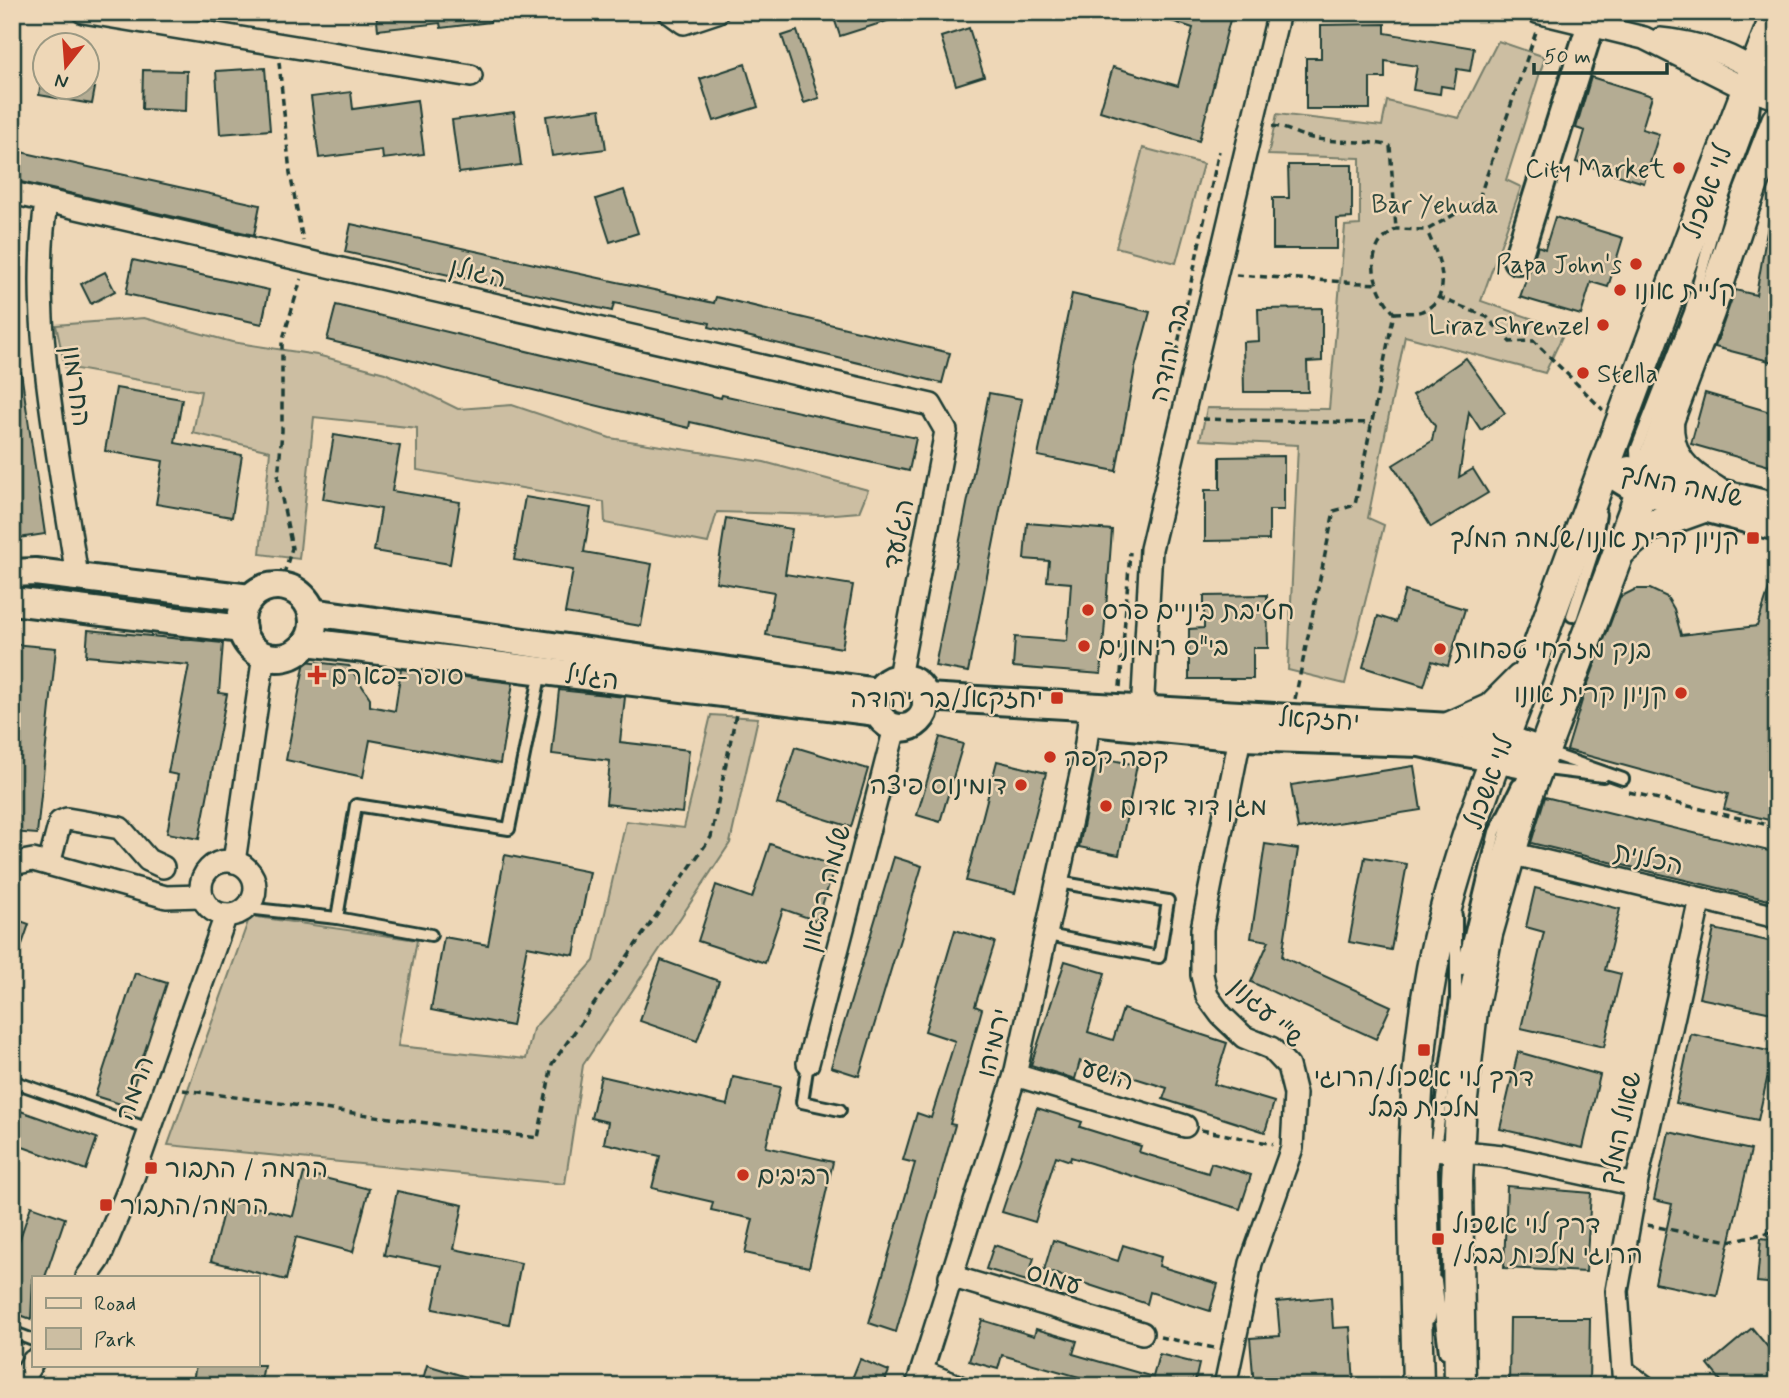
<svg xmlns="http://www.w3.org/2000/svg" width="1789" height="1398" font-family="Mynerve,'Playpen Sans Hebrew',sans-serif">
<rect width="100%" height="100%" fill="#eed7b7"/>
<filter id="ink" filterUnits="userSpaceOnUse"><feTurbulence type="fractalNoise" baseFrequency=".0143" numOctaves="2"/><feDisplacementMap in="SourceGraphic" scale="14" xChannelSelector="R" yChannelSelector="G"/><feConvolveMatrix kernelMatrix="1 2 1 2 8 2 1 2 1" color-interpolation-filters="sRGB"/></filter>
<g filter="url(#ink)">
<g fill="#ccbea2" stroke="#767e6b" stroke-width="2">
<path d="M1498 41 1545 57 1506 180 1521 187 1481 301 1565 330 1545 373 1405 336 1368 518 1384 525 1345 684 1288 670 1298 445 1200 440 1207 408 1329 409 1345 226 1360 225V158L1268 155 1277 114 1382 126 1387 101 1459 118Z"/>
<path d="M1143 148 1203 164 1176 263 1116 247Z"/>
<path d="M144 318 232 342 317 355 385 373 458 409 512 405 610 438 764 462 868 490 859 512 823 515 717 512 708 543 605 523 604 502 417 470V428L314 417 299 559 260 554 270 451 193 433 201 391 65 367 56 325Z"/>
<path d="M711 715 758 718 730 843 583 1065 565 1184 168 1145 250 916 417 940 398 1046 526 1059 533 1029 594 961 626 821 684 828Z"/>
</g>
<g fill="#b4ac93" stroke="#1f3d34" stroke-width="2">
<path d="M376 12H490V22L441 28 440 23 378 30Z"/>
<path d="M832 12H906V15L840 36Z"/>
<path d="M1153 12H1232L1199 141 1100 111 1113 67 1178 86 1193 28 1153 15Z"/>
<path d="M1385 24V33L1474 48 1470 71 1457 69 1454 88 1441 86 1440 94 1413 90 1417 66 1385 61V78H1370V109H1306V58H1321V25Z"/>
<path d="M969 28 984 76 956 85 941 37Z"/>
<path d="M797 31 819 98 804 103 782 36Z"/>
<path d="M745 64 758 107 714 121 700 79Z"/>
<path d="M265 68 270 130 220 134 216 71Z"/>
<path d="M143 70 187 71 186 111 142 109Z"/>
<path d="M1591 77 1652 96 1642 129 1659 134 1644 183 1576 162 1585 131 1576 128Z"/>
<path d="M40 88H95L92 104 39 95Z"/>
<path d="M351 92 353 109 417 100 424 154 383 159 382 150 319 158 311 97Z"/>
<path d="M600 109 606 149 552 156 546 116Z"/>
<path d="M514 112 521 165 459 173 452 120Z"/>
<path d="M12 150 260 205 254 235 12 180Z"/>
<path d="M1288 165H1352V218L1337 219V249H1273V198H1289Z"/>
<path d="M624 190 638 233 610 242 596 199Z"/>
<path d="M1555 217 1623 238 1608 287 1591 282 1581 315 1520 297 1538 246 1545 249Z"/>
<path d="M1769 220 1777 221V363L1715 347 1735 290 1756 295Z"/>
<path d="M351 224 714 303 716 297 950 353 942 383 709 327 710 323 614 303 612 311 345 252Z"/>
<path d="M133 260 269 290 262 324 126 294Z"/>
<path d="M105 272 115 291 91 304 81 284Z"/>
<path d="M1072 294 1150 312 1135 368 1116 471 1038 456Z"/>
<path d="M336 305 721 398 722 395 916 438 909 471 690 422 689 428 327 340Z"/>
<path d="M1322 308V361L1307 362 1308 392H1244L1243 342 1259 341 1258 309Z"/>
<path d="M1466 358 1505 413 1481 430 1469 412 1459 477 1473 469 1488 493 1431 527 1393 465 1432 441 1435 426 1413 395Z"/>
<path d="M12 372H21L45 534 12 539Z"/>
<path d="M116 388 182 399 175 443 242 455 232 517 156 504 163 461 105 451Z"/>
<path d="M989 393 1022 399 968 672 935 666Z"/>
<path d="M1705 393 1777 414V456L1773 467 1691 444Z"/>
<path d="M334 435 400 446 392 491 460 502 450 564 374 551 381 509 323 499Z"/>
<path d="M1284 456V510H1269V540L1205 541V490H1220V457Z"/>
<path d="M525 497 591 508 584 552 652 564 641 626 565 613 573 570 514 560Z"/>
<path d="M726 518 792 529 785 574 853 585 842 648 766 635 774 592 716 582Z"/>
<path d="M1027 523 1112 530 1101 674 1013 667 1015 637 1067 641 1071 583 1047 581 1049 561 1024 559Z"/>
<path d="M1774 574 1777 575V822L1724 809 1728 794 1567 750 1584 694 1620 597 1636 589H1650L1667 597 1674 609 1681 635 1757 626Z"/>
<path d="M1405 591 1465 609 1448 666 1432 661 1424 686 1363 667 1378 616 1396 622Z"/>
<path d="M1267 595 1268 648H1253V679H1189V629L1204 628V596Z"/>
<path d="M88 630 223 643 219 693 227 694 199 839 167 833 178 775 168 773 189 665 86 656Z"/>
<path d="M12 644 56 648 37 834 12 832Z"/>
<path d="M305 661 349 666 370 698V706L395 711 401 669 513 683 500 764 370 740 363 777 286 760Z"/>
<path d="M559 690 625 697 620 742 689 750 682 813 606 804 610 761 552 754Z"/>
<path d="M940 737 963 744 940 822 917 815Z"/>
<path d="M795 747 868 769 851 827 777 804Z"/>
<path d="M1097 757 1137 765 1119 855 1079 847Z"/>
<path d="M997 761 1046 773 1015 893 966 881Z"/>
<path d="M1414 766 1421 810 1298 829 1291 785Z"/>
<path d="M1545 797 1777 853V902L1531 843Z"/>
<path d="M770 844 835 866 817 921 783 909 765 963 698 941 716 885 752 898Z"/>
<path d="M1265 844 1298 849 1282 957 1391 1006 1376 1039 1251 982 1269 941 1251 938Z"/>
<path d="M505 855 590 872 574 955 527 946 512 1026 431 1010 444 937 488 945Z"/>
<path d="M894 857 922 866 859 1076 831 1067Z"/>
<path d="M1365 857 1407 864 1391 950 1349 942Z"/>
<path d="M1535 888 1620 909 1605 970 1621 974 1604 1047 1521 1028 1544 932 1526 927Z"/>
<path d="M12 918 29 924 15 965H12Z"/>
<path d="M1714 929 1777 943V1014L1699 998Z"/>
<path d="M955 930 995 942 975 1006 982 1009 950 1124 955 1125 896 1332 869 1323 915 1163 903 1160 917 1113 931 1118 955 1041 925 1031Z"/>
<path d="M661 960 719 981 697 1041 640 1021Z"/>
<path d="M1065 961 1105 973 1088 1032 1113 1040 1123 1009 1227 1043 1214 1084 1274 1102 1265 1132 1163 1099 1167 1088 1080 1061 1075 1079 1031 1065Z"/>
<path d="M135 973 167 983 127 1106 95 1096Z"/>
<path d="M1691 1034 1773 1052 1758 1120 1676 1103Z"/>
<path d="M1518 1052 1600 1075 1583 1148 1500 1129Z"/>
<path d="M601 1076 727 1105 733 1077 780 1087 766 1147 833 1162 809 1267 745 1253 753 1219 711 1210 713 1202 652 1188 660 1156 604 1143 608 1122 591 1118Z"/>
<path d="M12 1108 97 1138 86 1170 12 1143Z"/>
<path d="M1037 1108 1082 1122 1080 1127 1141 1146 1139 1152 1208 1173 1211 1163 1251 1175 1240 1209 1071 1157 1070 1161 1056 1156 1035 1222 1002 1212Z"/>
<path d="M1669 1132 1751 1150 1717 1296 1655 1283 1672 1204 1654 1200Z"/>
<path d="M304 1173 369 1189 353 1252 296 1237 286 1280 211 1261 226 1200 293 1216Z"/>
<path d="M1507 1186 1591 1193 1586 1272 1504 1268Z"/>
<path d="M397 1191 463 1205 454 1249 521 1263 509 1324 433 1309 442 1266 384 1255Z"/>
<path d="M31 1206 65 1218 45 1277H33L31 1319 12 1312V1262Z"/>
<path d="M1761 1238 1777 1240V1284L1757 1282Z"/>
<path d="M1053 1240 1118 1261 1123 1245 1161 1257 1159 1266 1218 1284 1210 1311 1150 1292 1147 1304 1044 1270Z"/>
<path d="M994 1245 1034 1258 1027 1281 986 1269Z"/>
<path d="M1331 1297 1333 1328 1350 1327 1354 1383 1254 1386 1250 1338 1280 1336 1277 1302Z"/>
<path d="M1510 1318H1590L1589 1386H1509Z"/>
<path d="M982 1320 1034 1336 1036 1329 1077 1341 1073 1354 1153 1377 1159 1354 1199 1364 1194 1386H1084L1086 1379 1002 1355 998 1369 969 1361Z"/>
<path d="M1752 1328 1777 1358V1386H1725L1708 1365Z"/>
<path d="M860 1359 889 1371 883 1386H849Z"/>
<path d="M196 1365H264L260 1386H192Z"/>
<path d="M427 1365 483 1382 482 1386H421Z"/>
</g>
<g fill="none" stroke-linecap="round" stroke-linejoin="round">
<defs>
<g id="service">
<path d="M1637 471 1636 450 1690 312 1718 212 1752 120 1754 105"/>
<path d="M1572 616 1593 552 1600 514"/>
<path d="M1546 752 1623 779"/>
<path d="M1539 768 1603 776"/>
<path d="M246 908 337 918 356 805 509 829 541 671"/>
<path d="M337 918 431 935"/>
<path d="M1048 935 1159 957 1168 901 1058 882"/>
<path d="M1462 969 1495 832 1518 785"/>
<path d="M808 1063 802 1102 840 1110"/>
<path d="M12 1081 149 1129"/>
<path d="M1436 1281 1445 1352"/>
<path d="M1430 1318 1434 1265 1432 1169 1456 999V916"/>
<path d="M12 1332 33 1340"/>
</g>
<g id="minor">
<path d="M83 12 471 76"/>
<path d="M669 12 684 23 717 12"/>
<path d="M1537 12 1644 38 1746 89 1777 98"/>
<path d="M1660 39C1697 42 1737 55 1766 79"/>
<path d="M12 193 931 405 946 431 899 677"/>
<path d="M46 202C29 327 59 453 77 577"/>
<path d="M1149 709 1143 695 1151 549 1279 12"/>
<path d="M1508 856 1518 855 1777 917"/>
<circle cx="228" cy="888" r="27"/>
<path d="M234 862 264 655"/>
<path d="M12 864 33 860 166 897 202 896"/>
<path d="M49 864 60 822 67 819 120 828 148 860 163 867"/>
<path d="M808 1063 895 728"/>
<path d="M1015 1075 1185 1126"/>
<path d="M1415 1147 1502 1156 1636 1185"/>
<path d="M950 1276 1142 1333"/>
<path d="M87 1277 99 1260 130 1186 226 915"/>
<path d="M923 1372 958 1386"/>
<path d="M1625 1372 1644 1386"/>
<path d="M18 1386 33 1361"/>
<path d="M917 1386 1015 1075 1083 765 1091 706"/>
<path d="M1225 1386 1251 1263 1292 1148 1295 1094 1288 1066 1271 1048 1244 1037 1221 1015 1207 996 1202 975V929L1243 722"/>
<path d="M1624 1386 1617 1291 1636 1185 1700 899"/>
</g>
<g id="tertiary">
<path d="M1517 260 1591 24"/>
<path d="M1603 469 1639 491 1777 527"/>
<path d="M1629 470 1777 507"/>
<path d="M12 573 35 572 250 598"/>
<circle cx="277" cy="622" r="36"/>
<path d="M12 601 242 629"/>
<path d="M312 612 878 692"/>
<path d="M307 642 877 712"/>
<circle cx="901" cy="703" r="25"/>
<path d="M926 697 1451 727 1486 732 1545 752"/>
<path d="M1101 723 1242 737 1420 743 1538 768"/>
</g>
<g id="secondary">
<path d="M1668 421C1667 457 1684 474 1714 491"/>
<path d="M1620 551 1648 527 1701 508"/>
<path d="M1451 727 1491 709 1520 680"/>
<path d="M1418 1386C1415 1247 1406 1106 1432 969 1455 848 1507 735 1548 620 1622 417 1699 214 1777 13"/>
<path d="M1460 1386 1457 1181 1460 1117 1472 1010 1487 934 1525 801 1709 312 1742 212 1777 121"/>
</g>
</defs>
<use href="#service" stroke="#1f3d34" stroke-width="16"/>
<use href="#minor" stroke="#1f3d34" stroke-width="26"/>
<use href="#tertiary" stroke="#1f3d34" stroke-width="32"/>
<use href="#secondary" stroke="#1f3d34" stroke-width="35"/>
<g stroke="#1f3d34" stroke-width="3.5" stroke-dasharray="7 5" stroke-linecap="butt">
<path d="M279 62 290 173 303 241"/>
<path d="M1272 126C1286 127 1295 134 1308 137 1335 144 1363 139 1390 146L1396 229"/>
<path d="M1236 275 1377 284"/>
<path d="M1438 297 1487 317 1510 342 1534 341 1603 410"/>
<path d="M1394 313C1402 312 1415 314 1422 311 1458 297 1437 254 1427 231"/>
<path d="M1176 353 1219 151"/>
<path d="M1202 419 1371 423"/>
<path d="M280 586 292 548 278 479 282 431V342L301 279"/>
<path d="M1120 687 1130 552"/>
<path d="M1295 699 1334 511 1355 505 1394 313C1379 295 1366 267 1379 244 1382 239 1391 233 1396 229L1427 230 1478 201 1536 32"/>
<path d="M1629 792 1777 827"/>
<path d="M183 1090 538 1138 552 1064 711 837 736 714"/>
<path d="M1201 1130 1273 1144"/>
<path d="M1647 1225 1729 1241 1777 1231"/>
<path d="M1160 1337 1214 1348"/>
</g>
<use href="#service" stroke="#eed7b7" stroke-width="10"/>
<use href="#minor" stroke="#eed7b7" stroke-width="21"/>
<use href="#tertiary" stroke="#eed7b7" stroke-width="26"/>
<use href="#secondary" stroke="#eed7b7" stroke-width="30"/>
</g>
</g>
<g fill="#c8321e" stroke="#eed7b7" stroke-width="2.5">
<circle cx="1679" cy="168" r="7"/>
<circle cx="1636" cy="264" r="7"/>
<circle cx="1620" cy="290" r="7"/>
<circle cx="1603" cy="325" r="7"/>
<circle cx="1583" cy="373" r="7"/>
<rect x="1746" y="531" width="14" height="14" rx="3.5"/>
<circle cx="1088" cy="610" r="7"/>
<circle cx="1084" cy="646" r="7"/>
<circle cx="1440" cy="649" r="7"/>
<path d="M313.5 664.5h7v7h7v7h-7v7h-7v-7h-7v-7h7z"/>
<circle cx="1681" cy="693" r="7"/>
<rect x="1050" y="691" width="14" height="14" rx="3.5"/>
<circle cx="1050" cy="757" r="7"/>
<circle cx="1021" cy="785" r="7"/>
<circle cx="1106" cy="806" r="7"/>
<rect x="1417" y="1043" width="14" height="14" rx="3.5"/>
<rect x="144" y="1161" width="14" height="14" rx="3.5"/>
<circle cx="743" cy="1175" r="7"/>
<rect x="99" y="1198" width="14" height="14" rx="3.5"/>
<rect x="1431" y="1232" width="14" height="14" rx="3.5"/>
</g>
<g text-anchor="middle" stroke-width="5" stroke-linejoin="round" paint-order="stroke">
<g font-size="26" fill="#1f3d34" stroke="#eed7b7" text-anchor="start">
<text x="1665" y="177" text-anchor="end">City Market</text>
<text x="1622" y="273" text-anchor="end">Papa John's</text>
<text x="1634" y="299">קליית אונו</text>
<text x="1589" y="334" text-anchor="end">Liraz Shrenzel</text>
<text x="1597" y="382">Stella</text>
<text x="1739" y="547" text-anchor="end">קניון קרית אונו/שלמה המלך</text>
<text x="1102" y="619">חטיבת ביניים פרס</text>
<text x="1098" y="655">בי"ס רימונים</text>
<text x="1454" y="658">בנק מזרחי טפחות</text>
<text x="331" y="684">סופר-פארם</text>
<text x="1667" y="702" text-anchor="end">קניון קרית אונו</text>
<text x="1043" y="707" text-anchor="end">יחזקאל/בר יהודה</text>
<text x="1064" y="766">קפה קפה</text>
<text x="1007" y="794" text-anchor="end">דומינוס פיצה</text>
<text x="1120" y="815">מגן דוד אדום</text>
<text x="1424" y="1086" text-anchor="middle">דרך לוי אשכול/הרוגי<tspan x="1424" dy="30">מלכות בבל</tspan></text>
<text x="165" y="1177">הרמה / התבור</text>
<text x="757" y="1184">רביבים</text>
<text x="120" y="1214">הרמה/התבור</text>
<text x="1452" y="1233">דרך לוי אשכול<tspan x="1452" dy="30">/הרוגי מלכות בבל</tspan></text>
</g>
<g font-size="26" fill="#1f3d34" stroke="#eed7b7">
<text transform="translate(1707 192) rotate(-70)" y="9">לוי אשכול</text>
<text transform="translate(478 272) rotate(13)" y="9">הגולן</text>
<text transform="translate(1169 353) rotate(-77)" y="9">בר יהודה</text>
<text transform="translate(77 386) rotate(82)" y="9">החרמון</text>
<text transform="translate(1682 485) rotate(12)" y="9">שלמה המלך</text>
<text transform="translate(898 534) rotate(-79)" y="9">הגלעד</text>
<text transform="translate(592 677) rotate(7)" y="9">הגליל</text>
<text transform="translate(1319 719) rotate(3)" y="9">יחזקאל</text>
<text transform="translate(1488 783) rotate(-70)" y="9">לוי אשכול</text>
<text transform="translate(1649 858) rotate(13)" y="9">הכלנית</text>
<text transform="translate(825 888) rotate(-75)" y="9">שלמה רבאון</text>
<text transform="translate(1267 1012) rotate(43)" y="9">ש"י עגנון</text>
<text transform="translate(993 1043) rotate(-76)" y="9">ירמיהו</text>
<text transform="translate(1108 1074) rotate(17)" y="9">הושע</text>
<text transform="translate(134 1088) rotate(-70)" y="9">הרמה</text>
<text transform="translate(1620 1128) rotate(-78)" y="9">שאול המלך</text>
<text transform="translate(1054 1278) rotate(16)" y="9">עמוס</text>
</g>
<g font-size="26" fill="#304a3f" stroke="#eed7b7">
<text x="1435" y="213">Bar Yehuda</text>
</g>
</g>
<rect width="1789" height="1398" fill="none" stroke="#eed7b7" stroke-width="42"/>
<rect x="21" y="21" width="1747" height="1356" fill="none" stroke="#1f3d34" stroke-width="2.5" filter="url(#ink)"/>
<rect x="32" y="1276" width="228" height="91" fill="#eed7b7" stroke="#9b9983" stroke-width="2"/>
<rect x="46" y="1298" width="35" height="10" fill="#eed7b7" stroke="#9b9983" stroke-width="2"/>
<text x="94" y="1310" font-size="21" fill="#1f3d34">Road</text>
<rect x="46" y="1328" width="35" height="21" fill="#ccbea2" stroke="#9b9983" stroke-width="2"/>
<text x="94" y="1346" font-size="21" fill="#1f3d34">Park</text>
<g transform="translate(66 66) rotate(197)"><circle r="33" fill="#eed7b7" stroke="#9b9983" stroke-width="2"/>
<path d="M0-5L12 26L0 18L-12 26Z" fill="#c8321e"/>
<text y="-10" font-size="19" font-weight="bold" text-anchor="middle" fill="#1f3d34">N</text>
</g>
<path d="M1534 63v10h133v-10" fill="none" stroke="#1f3d34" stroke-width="3.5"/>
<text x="1544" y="63" font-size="21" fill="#1f3d34" stroke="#eed7b7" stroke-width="5" paint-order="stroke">50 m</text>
</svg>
